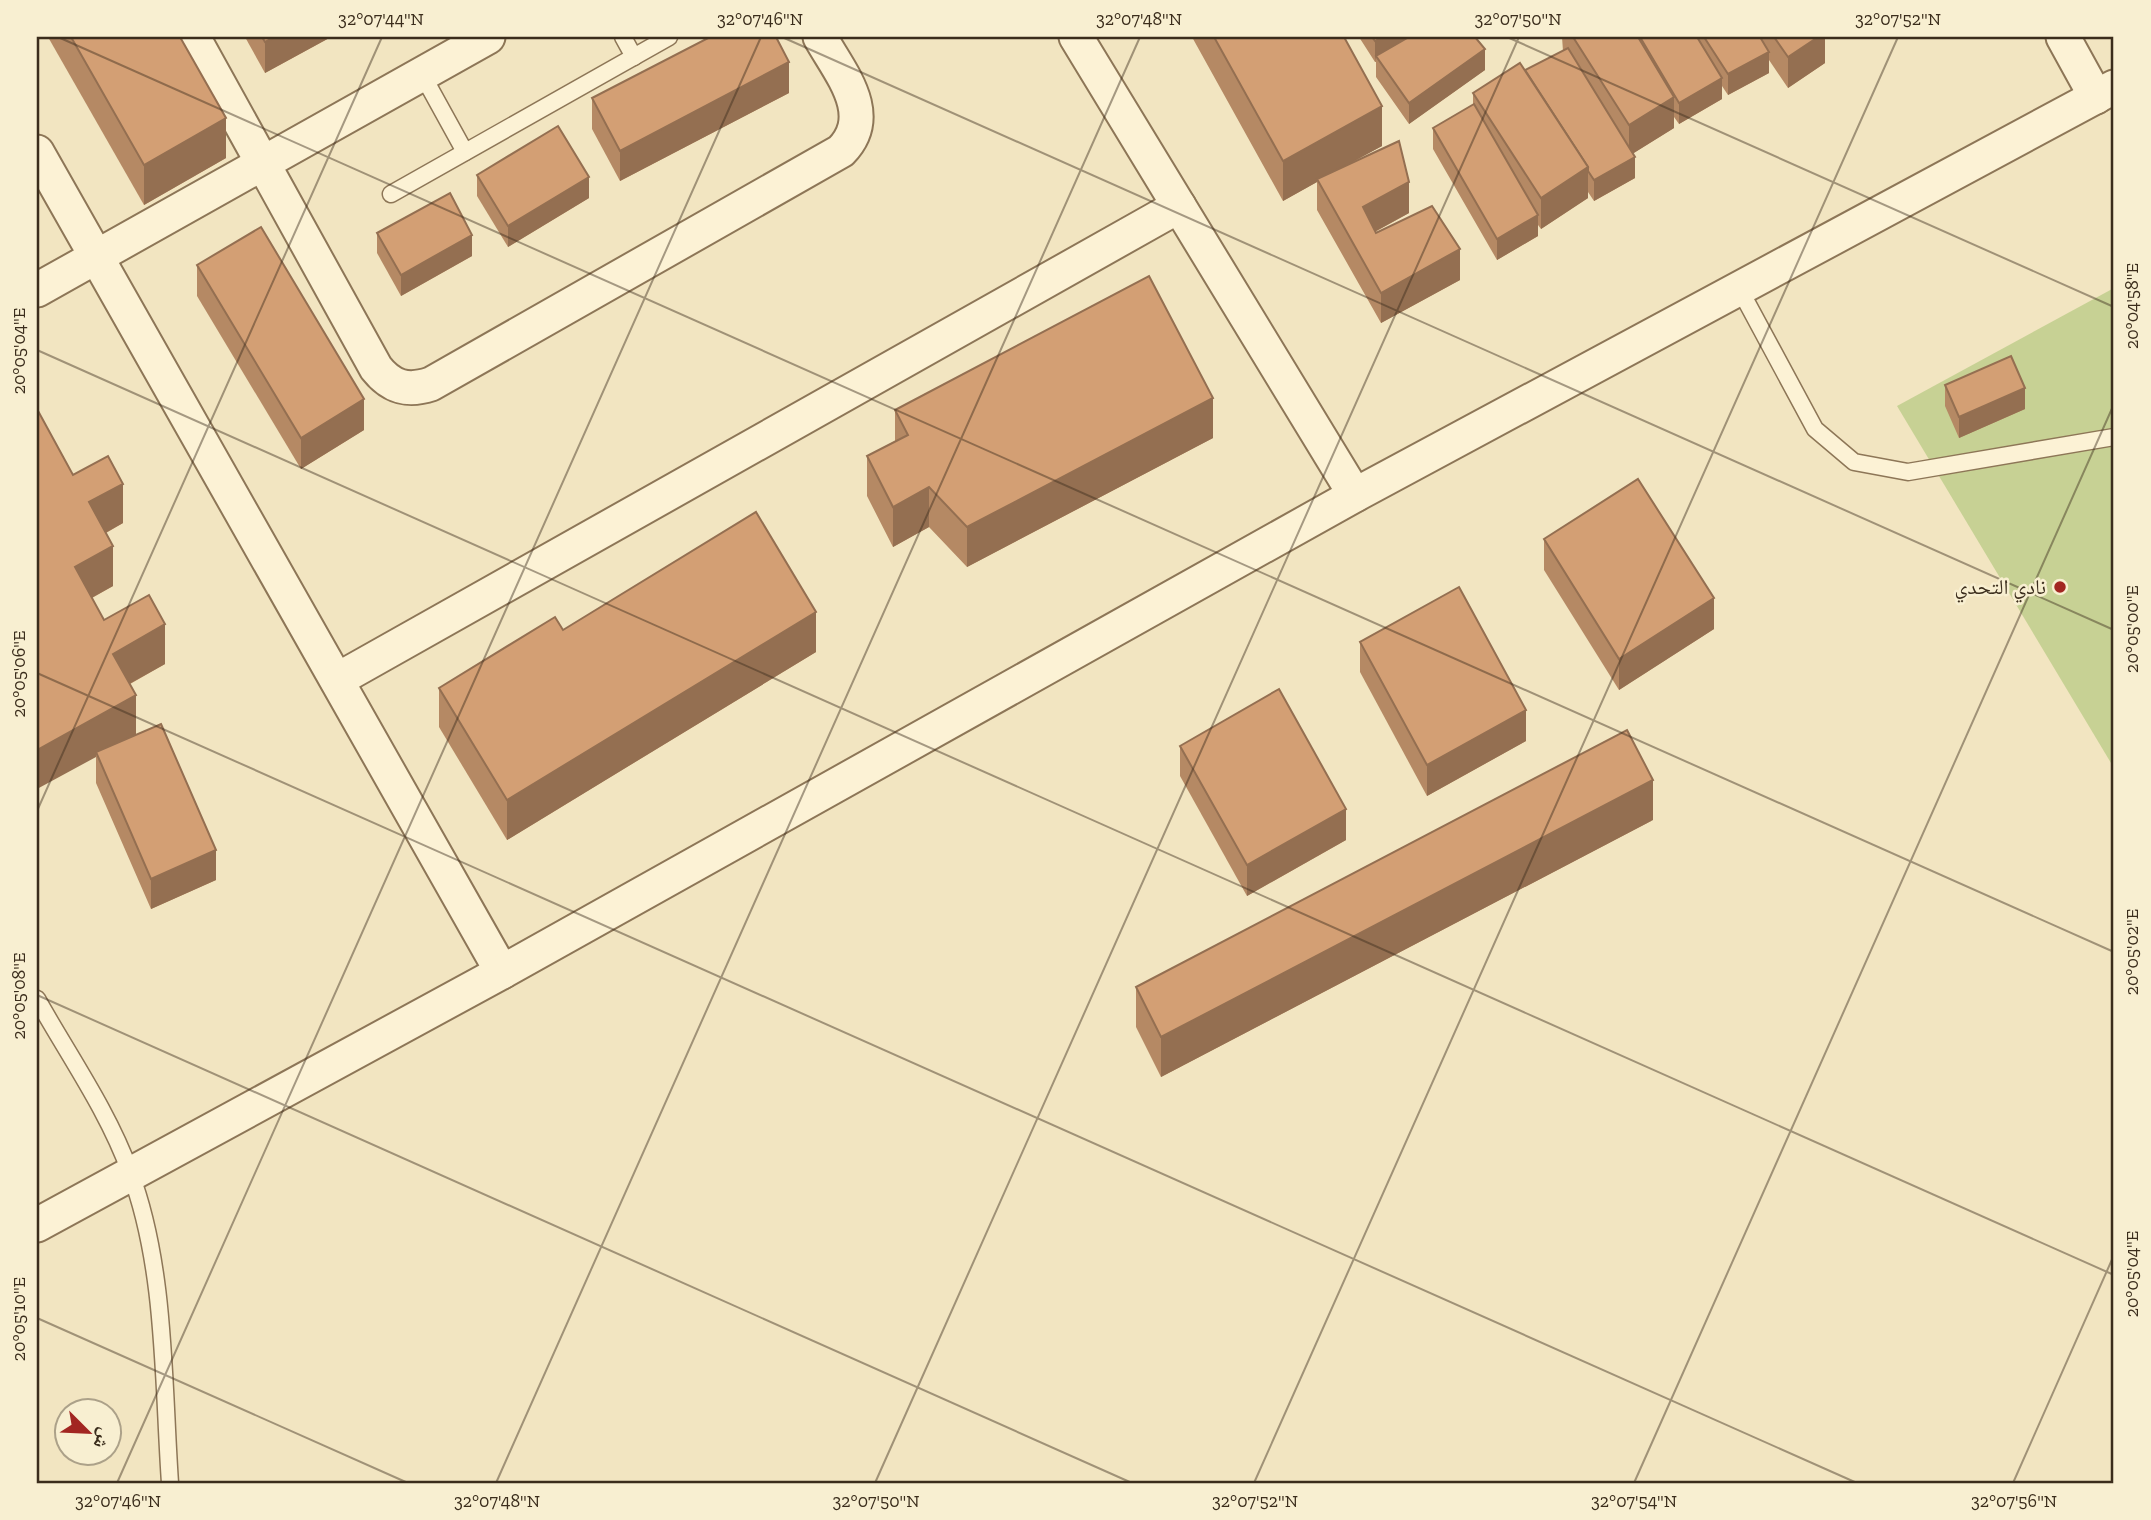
<svg xmlns="http://www.w3.org/2000/svg" width="2151" height="1520" font-family="'Zilla Slab','Noto Naskh Arabic',serif">
<rect width="100%" height="100%" fill="#f2e5c1"/>
<path fill="#c7d194" d="M2114 288V768L1897 406Z"/>
<g fill="none" stroke-linecap="round" stroke-linejoin="round">
<defs>
<g id="service">
<path d="M623 37 634 57"/>
<path d="M422 74 465 152"/>
<path d="M391 194 669 37"/>
<path d="M1739 288 1815 429 1854 462 1908 472 2114 437"/>
<path d="M37 999C69 1056 108 1111 130 1172 166 1267 163 1383 170 1483"/>
</g>
<g id="minor">
<path d="M193 37 376 368C391 387 407 392 431 384L841 151C877 114 840 73 820 37"/>
<path d="M1076 37 1355 495"/>
<path d="M2063 37 2096 97"/>
<path d="M37 152 502 972"/>
<path d="M37 290 488 37"/>
<path d="M337 680 1179 206"/>
<path d="M37 1225 502 972 1355 495 2114 87"/>
</g>
</defs>
<use href="#service" stroke="#8d7657" stroke-width="19"/>
<use href="#minor" stroke="#8d7657" stroke-width="37"/>
<use href="#service" stroke="#fcf2d5" stroke-width="16"/>
<use href="#minor" stroke="#fcf2d5" stroke-width="33"/>
</g>
<g fill="#b58964">
<path d="M48 37H180L226 158 144 205Z"/>
<path d="M245 37H331L265 73Z"/>
<path d="M1192 37H1344L1382 146 1346 165 1409 213 1375 232 1376 233 1460 280 1381 323 1317 210V182L1283 201Z"/>
<path d="M1359 37H1475L1485 70 1409 124 1376 77V62H1375Z"/>
<path d="M1562 37H1825V63L1788 88 1769 60V73L1728 95 1722 86V99L1679 124 1674 117V128L1632 154 1635 178 1594 201 1588 192V198L1541 229 1538 225V236L1497 260 1433 149V128L1473 105V93L1525 71 1563 51Z"/>
<path d="M789 93 620 181 592 129V98Z"/>
<path d="M477 175 589 198 508 247 477 196Z"/>
<path d="M377 233 472 256 401 296 377 253Z"/>
<path d="M197 265 364 430 301 469 197 296Z"/>
<path d="M1945 385 2025 409 1959 438 1945 406Z"/>
<path d="M895 410 1213 438 967 567 929 527 893 547 867 496V456L895 441Z"/>
<path d="M73 475 123 523 106 533 113 586 92 598 104 620 165 664 130 684 136 735 216 880 151 909 96 783V757Z"/>
<path d="M1544 539 1714 629 1619 690 1544 570Z"/>
<path d="M563 630 816 652 507 840 439 727V688Z"/>
<path d="M1360 642 1526 741 1427 796 1360 672Z"/>
<path d="M1180 746 1346 840 1247 896 1180 776Z"/>
<path d="M1653 820 1161 1077 1136 1027V987Z"/>
</g>
<g fill="#946f51">
<path d="M275 37H331L265 73V42Z"/>
<path d="M1382 37H1415L1376 56 1375 62V41Z"/>
<path d="M1818 37H1825V63L1788 88V57Z"/>
<path d="M1485 49V70L1409 124V103Z"/>
<path d="M1769 52V73L1728 95V74Z"/>
<path d="M789 62V93L620 181V151Z"/>
<path d="M1722 78V99L1679 124V103Z"/>
<path d="M1674 97V128L1629 156V125Z"/>
<path d="M1382 106V146L1318 181 1317 179V182L1283 201V161Z"/>
<path d="M226 118V158L144 205V165Z"/>
<path d="M1635 157V178L1594 201V180Z"/>
<path d="M1588 167V198L1541 229V198Z"/>
<path d="M589 177V198L508 247V226Z"/>
<path d="M1409 182V213L1363 238V207Z"/>
<path d="M1538 215V236L1497 260V239Z"/>
<path d="M472 235V256L401 296V275Z"/>
<path d="M1460 249V280L1381 323V293Z"/>
<path d="M2025 388V409L1959 438V417Z"/>
<path d="M1213 398V438L967 567V527Z"/>
<path d="M364 399V430L301 469V438Z"/>
<path d="M123 484V523L89 542V502Z"/>
<path d="M929 487V527L893 547V507Z"/>
<path d="M113 546V586L75 607V567Z"/>
<path d="M1714 598V629L1619 690V659Z"/>
<path d="M816 612V652L507 840V800Z"/>
<path d="M165 624V664L113 693V654Z"/>
<path d="M136 695V735L96 752V757L37 789V750Z"/>
<path d="M1526 710V741L1427 796V765Z"/>
<path d="M1653 780V820L1161 1077V1037Z"/>
<path d="M1346 809V840L1247 896V865Z"/>
<path d="M216 850V880L151 909V879Z"/>
</g>
<g fill="#d39f74" stroke="#946f51" stroke-width="2">
<path d="M71 37H180L226 118 144 165Z"/>
<path d="M262 37H275L265 42Z"/>
<path d="M710 37H776L789 62 620 151 592 98Z"/>
<path d="M1214 37H1344L1382 106 1283 161Z"/>
<path d="M1372 37H1382L1375 41Z"/>
<path d="M1409 37H1475L1485 49 1409 103 1376 56Z"/>
<path d="M1573 37H1638L1674 97 1629 125Z"/>
<path d="M1640 37H1697L1722 78 1679 103Z"/>
<path d="M1704 37H1760L1769 52 1728 74Z"/>
<path d="M1774 37H1818L1788 57Z"/>
<path d="M1568 48 1635 157 1594 180 1588 171V167L1525 70Z"/>
<path d="M1520 63 1588 167 1541 198 1473 93Z"/>
<path d="M1474 104 1538 215 1497 239 1433 128Z"/>
<path d="M558 126 589 177 508 226 477 175Z"/>
<path d="M1399 141 1409 182 1363 207 1376 233 1432 206 1460 249 1381 293 1317 179Z"/>
<path d="M450 193 472 235 401 275 377 233Z"/>
<path d="M261 227 364 399 301 438 197 265Z"/>
<path d="M1149 276 1213 398 967 527 929 487 893 507 867 456 908 435 895 410Z"/>
<path d="M2011 356 2025 388 1959 417 1945 385Z"/>
<path d="M37 409 73 475 108 456 123 484 89 502 113 546 75 567 104 620 149 595 165 624 113 654 136 695 37 750Z"/>
<path d="M1638 479 1714 598 1619 659 1544 539Z"/>
<path d="M756 512 816 612 507 800 439 688 555 617 563 630Z"/>
<path d="M1459 587 1526 710 1427 765 1360 642Z"/>
<path d="M1279 689 1346 809 1247 865 1180 746Z"/>
<path d="M161 724 216 850 151 879 96 752Z"/>
<path d="M1627 730 1653 780 1161 1037 1136 987Z"/>
</g>
<path fill="none" stroke="#3b2d1c" stroke-width="2" stroke-opacity="0.45" d="M58 37 2114 952M782 37 2114 630M1507 37 2114 307M37 350 2114 1275M37 673 1857 1483M37 811 382 37M37 995 1132 1483M37 1318 408 1483M117 1483 761 37M496 1483 1140 37M875 1483 1519 37M1254 1483 1898 37M1634 1483 2114 404M2013 1483 2114 1255"/>
<circle fill="#a22621" stroke="#f8efd1" stroke-width="2.5" cx="2060" cy="587" r="7"/>
<g text-anchor="middle" stroke-width="5" stroke-linejoin="round" paint-order="stroke">
<g font-size="21" fill="#3b2d1c" stroke="#f8efd1" text-anchor="end">
<text x="2046" y="594">نادي التحدي</text>
</g>
</g>
<rect width="2151" height="1520" fill="none" stroke="#f8efd1" stroke-width="77"/>
<g transform="translate(88 1432) rotate(114)"><circle r="33" fill="#f8efd1" stroke="#aca189" stroke-width="2"/>
<path d="M0-5L12 26L0 18L-12 26Z" fill="#a22621"/>
<text y="-10" font-size="19" font-weight="bold" text-anchor="middle" fill="#3b2d1c">ش</text>
</g>
<rect x="38" y="38" width="2074" height="1444" fill="none" stroke="#3b2d1c" stroke-width="2.5"/>
<g font-size="18" text-anchor="middle" fill="#3b2d1c">
<text x="381" y="25">32°07'44"N</text>
<text x="760" y="25">32°07'46"N</text>
<text x="1139" y="25">32°07'48"N</text>
<text x="1518" y="25">32°07'50"N</text>
<text x="1898" y="25">32°07'52"N</text>
<text transform="translate(2132 306) rotate(-90)" y="6">20°04'58"E</text>
<text transform="translate(19 351) rotate(-90)" y="6">20°05'04"E</text>
<text transform="translate(2132 629) rotate(-90)" y="6">20°05'00"E</text>
<text transform="translate(19 674) rotate(-90)" y="6">20°05'06"E</text>
<text transform="translate(2132 952) rotate(-90)" y="6">20°05'02"E</text>
<text transform="translate(19 996) rotate(-90)" y="6">20°05'08"E</text>
<text transform="translate(2132 1274) rotate(-90)" y="6">20°05'04"E</text>
<text transform="translate(19 1319) rotate(-90)" y="6">20°05'10"E</text>
<text x="118" y="1507">32°07'46"N</text>
<text x="497" y="1507">32°07'48"N</text>
<text x="876" y="1507">32°07'50"N</text>
<text x="1255" y="1507">32°07'52"N</text>
<text x="1634" y="1507">32°07'54"N</text>
<text x="2014" y="1507">32°07'56"N</text>
</g>
</svg>
